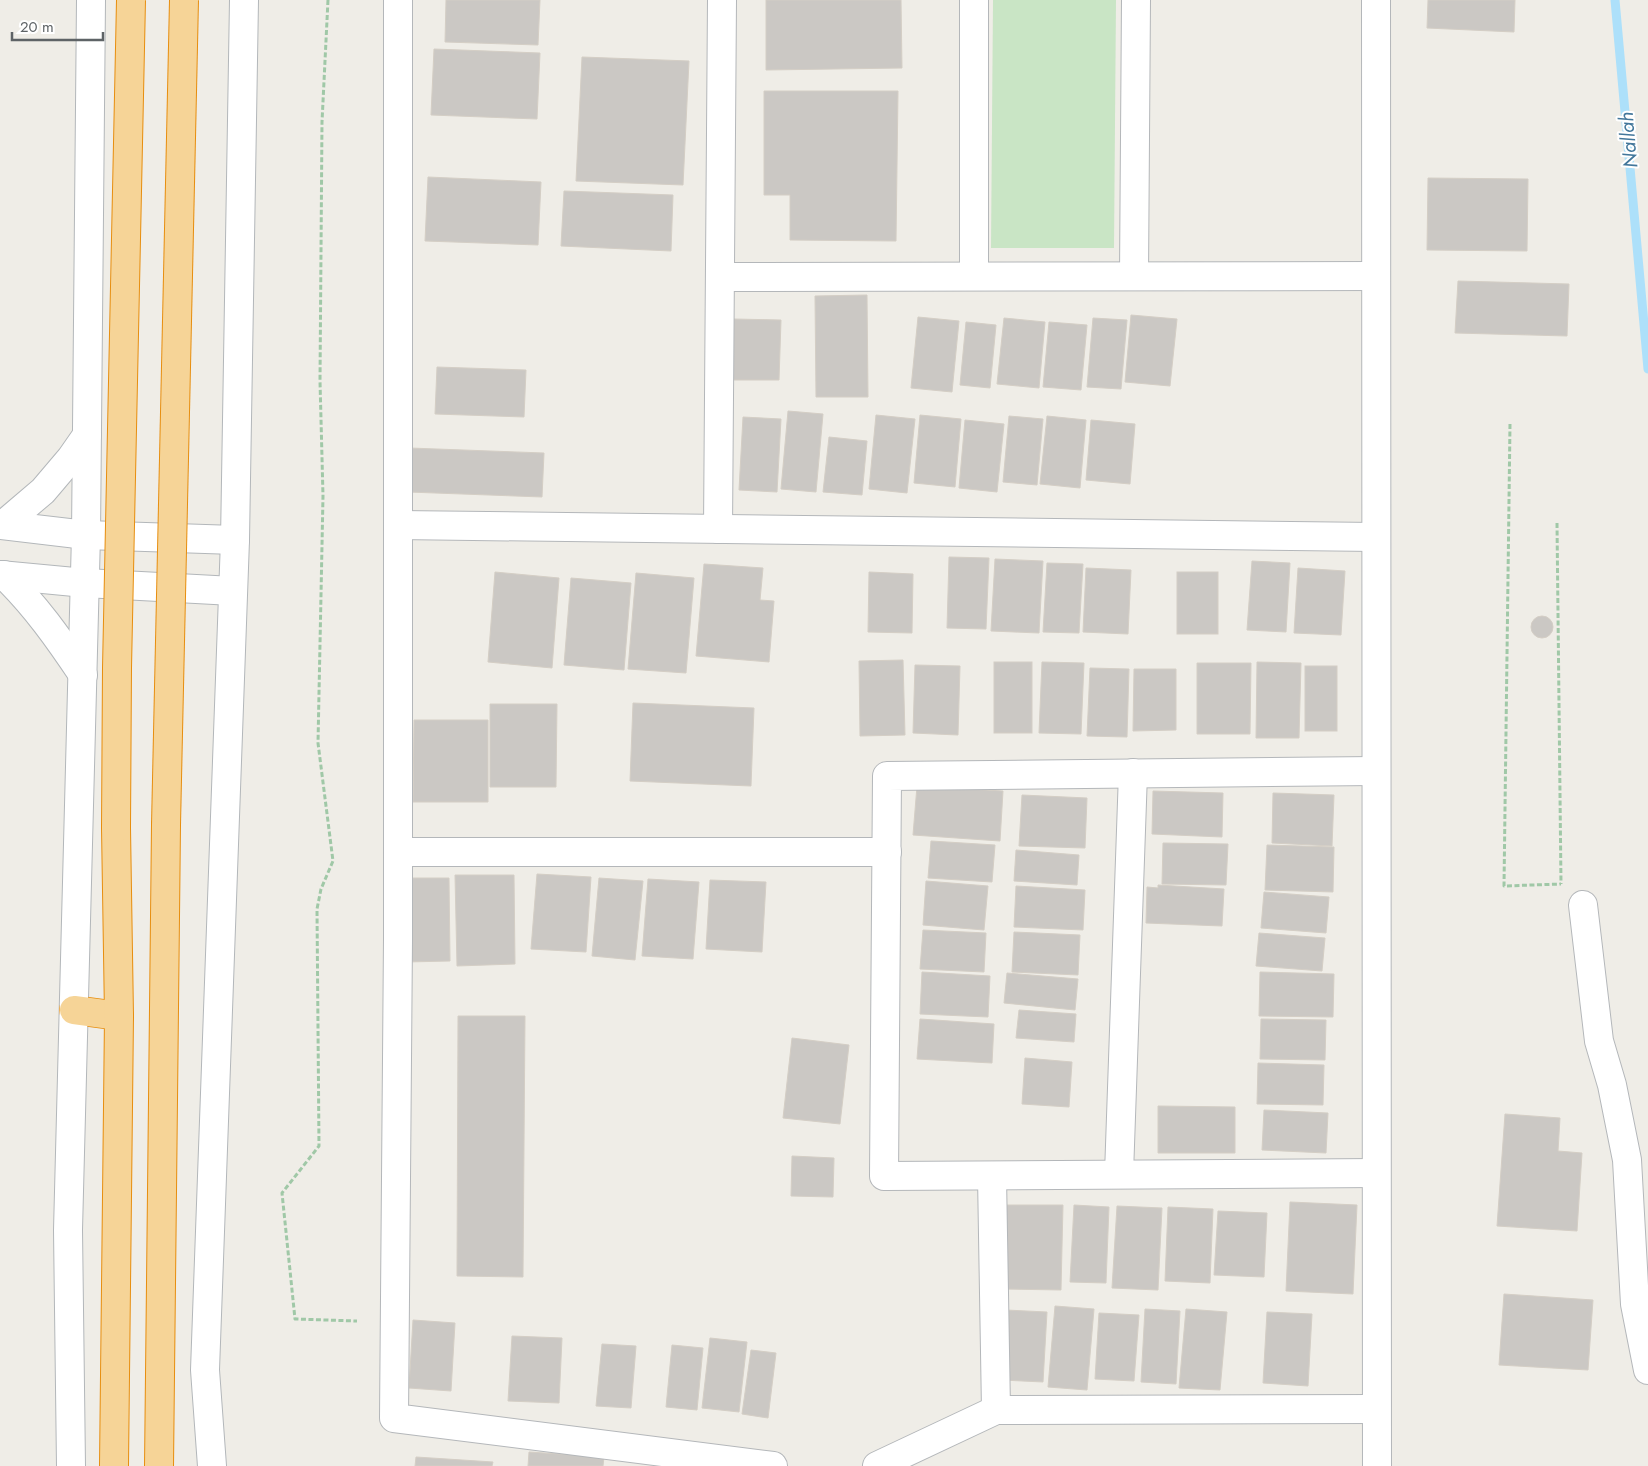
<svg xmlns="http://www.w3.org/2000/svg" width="1648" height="1466" font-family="Jost,sans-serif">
<rect width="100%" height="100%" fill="#efede7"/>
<path fill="#c9e5c5" d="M993 0H1116L1114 248H991Z"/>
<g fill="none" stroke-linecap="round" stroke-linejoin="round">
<path stroke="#ade0fa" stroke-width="9" d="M1615 0 1648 369"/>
</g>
<g fill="#cbc8c4" stroke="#d4cec5">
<path d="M446 0H540L538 45 445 42Z"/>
<path d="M766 0H901L902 68 766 70Z"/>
<path d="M1428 0H1515L1514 32 1427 28Z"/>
<path d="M434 49 540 53 537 119 431 115Z"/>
<path d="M582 57 689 61 683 185 576 181Z"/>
<path d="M764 91H898L896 241 790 240V195H764Z"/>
<path d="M428 177 541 182 538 245 425 241Z"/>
<path d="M1428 178 1528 179 1527 251 1427 250Z"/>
<path d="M564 191 673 195 671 251 561 246Z"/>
<path d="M1458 281 1569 284 1567 336 1455 333Z"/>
<path d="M867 295 868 397H816L815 296Z"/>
<path d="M1131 315 1177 319 1170 386 1125 382Z"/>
<path d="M918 317 959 321 952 392 911 388Z"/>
<path d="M1004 318 1045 322 1039 388 997 384Z"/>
<path d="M1093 318 1127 320 1121 389 1087 387Z"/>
<path d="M734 319 781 320 779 380H733Z"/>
<path d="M966 322 996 325 990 388 960 385Z"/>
<path d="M1049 322 1087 325 1081 390 1043 387Z"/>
<path d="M437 367 526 370 524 417 435 414Z"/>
<path d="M788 411 823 414 816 492 781 489Z"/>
<path d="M876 415 915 419 907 493 869 489Z"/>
<path d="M920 415 961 419 955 487 914 483Z"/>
<path d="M1009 416 1043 419 1037 485 1003 482Z"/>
<path d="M1047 416 1086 420 1080 488 1040 484Z"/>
<path d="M743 417 781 419 777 492 739 490Z"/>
<path d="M965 420 1004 424 997 492 959 488Z"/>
<path d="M1091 420 1135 424 1130 484 1086 480Z"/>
<path d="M829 437 867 441 862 495 823 492Z"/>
<path d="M410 448 544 453 542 497 408 492Z"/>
<path d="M949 557 989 558 986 629 947 628Z"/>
<path d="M995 559 1043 561 1039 633 991 631Z"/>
<path d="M1252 561 1290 563 1286 632 1247 630Z"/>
<path d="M1047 563 1083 564 1079 633 1043 632Z"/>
<path d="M704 564 763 568 760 600 774 601 769 662 696 656Z"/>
<path d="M1086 568 1131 570 1128 634 1083 632Z"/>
<path d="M1298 568 1345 571 1341 635 1294 633Z"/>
<path d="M495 572 559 578 552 668 488 662Z"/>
<path d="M869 572 913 574 912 633 868 632Z"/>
<rect x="1177" y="572" width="41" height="62"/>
<path d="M636 573 694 578 686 673 628 669Z"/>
<path d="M571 578 631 583 624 670 564 665Z"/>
<circle cx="1542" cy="627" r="11"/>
<path d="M903 660 905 735 860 736 859 661Z"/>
<rect x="994" y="662" width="38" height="71"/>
<path d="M1042 662 1084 663 1081 734 1039 733Z"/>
<path d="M1257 662 1301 663 1299 738H1256Z"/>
<path d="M1197 663H1251L1250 734H1197Z"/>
<path d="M915 665 960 666 958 735 913 733Z"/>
<rect x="1305" y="666" width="32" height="65"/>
<path d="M1090 668 1129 669 1127 737 1087 736Z"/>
<path d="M1134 669H1176V730L1133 731Z"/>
<path d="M633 703 754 708 751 786 630 781Z"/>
<path d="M490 704H557L556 787H490Z"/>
<path d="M414 720H488V802H413Z"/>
<path d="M917 786 1003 791 1000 841 913 835Z"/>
<path d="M1153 791 1223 793 1222 837 1152 834Z"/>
<path d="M1273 793 1334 795 1332 846 1272 843Z"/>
<path d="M1022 795 1087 798 1085 848 1019 846Z"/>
<path d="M931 841 995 845 992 882 928 878Z"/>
<path d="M1163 843 1228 844 1226 885 1162 884Z"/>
<path d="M1267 845 1334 847 1333 892 1265 890Z"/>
<path d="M1016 850 1079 855 1077 885 1014 881Z"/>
<path d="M537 874 591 877 586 952 531 949Z"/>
<path d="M455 875H514L515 964 457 966Z"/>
<path d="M405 878H449L450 961 406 962Z"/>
<path d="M599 878 643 881 635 960 592 956Z"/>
<path d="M648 879 699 882 693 959 642 956Z"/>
<path d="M710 880 766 882 762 952 706 949Z"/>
<path d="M926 881 988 886 984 930 923 925Z"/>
<path d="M1158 885 1224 889 1222 926 1146 923 1147 887 1158 888Z"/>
<path d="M1016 886 1085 890 1083 930 1014 927Z"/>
<path d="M1264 892 1329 897 1326 933 1261 928Z"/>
<path d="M923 930 986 933 984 972 920 969Z"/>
<path d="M1014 932 1080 935 1078 975 1012 972Z"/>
<path d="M1259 933 1325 938 1322 971 1256 966Z"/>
<path d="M922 972 990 976 988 1017 920 1014Z"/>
<path d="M1260 972 1334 974 1333 1017 1259 1016Z"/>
<path d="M1007 973 1078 979 1075 1010 1004 1003Z"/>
<path d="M1019 1010 1076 1014 1074 1042 1016 1038Z"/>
<path d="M458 1016H525L523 1277 457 1276Z"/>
<path d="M920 1019 994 1024 992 1063 917 1059Z"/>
<path d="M1261 1019 1326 1020 1325 1060 1260 1059Z"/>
<path d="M792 1038 849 1045 840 1124 783 1118Z"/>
<path d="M1025 1058 1072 1062 1069 1107 1022 1104Z"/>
<path d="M1258 1063 1324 1065 1323 1105 1257 1104Z"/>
<path d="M1158 1106 1235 1107V1153H1158Z"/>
<path d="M1264 1110 1328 1113 1326 1153 1262 1150Z"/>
<path d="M1505 1114 1560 1118 1558 1151 1582 1153 1577 1231 1497 1226Z"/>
<path d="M792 1156 834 1158 833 1197 791 1196Z"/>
<path d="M1290 1202 1357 1205 1353 1294 1286 1291Z"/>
<path d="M1005 1205H1063L1061 1290 1003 1289Z"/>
<path d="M1074 1205 1109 1207 1106 1283 1070 1282Z"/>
<path d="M1117 1206 1162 1208 1158 1290 1112 1288Z"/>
<path d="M1168 1207 1213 1209 1210 1283 1165 1281Z"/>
<path d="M1218 1211 1267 1213 1264 1277 1214 1275Z"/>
<path d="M1504 1294 1593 1300 1588 1370 1499 1365Z"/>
<path d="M1055 1306 1094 1309 1087 1390 1048 1387Z"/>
<path d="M1145 1309 1180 1311 1176 1384 1141 1382Z"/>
<path d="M1186 1309 1227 1312 1220 1390 1179 1388Z"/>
<path d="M1006 1310 1047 1312 1043 1382 1002 1380Z"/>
<path d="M1267 1312 1312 1314 1308 1386 1263 1383Z"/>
<path d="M1099 1313 1139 1315 1134 1381 1095 1379Z"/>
<path d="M413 1320 455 1323 451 1391 409 1388Z"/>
<path d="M512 1336 562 1338 559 1403 508 1401Z"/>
<path d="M710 1338 747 1342 739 1412 702 1408Z"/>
<path d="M602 1344 636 1346 631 1408 596 1406Z"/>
<path d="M672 1345 703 1348 697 1410 666 1407Z"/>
<path d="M751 1350 776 1353 768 1418 742 1414Z"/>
<path d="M529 1452 604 1457 603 1466H528Z"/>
<path d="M416 1457 493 1462 492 1466H415Z"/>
</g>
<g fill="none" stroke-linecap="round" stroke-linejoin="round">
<defs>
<g id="street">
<path d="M398 0V939L394 1418 773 1466"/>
<path d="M974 0V276"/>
<path d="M1376 0 1377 1466"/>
<path d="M1134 276 1136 0"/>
<path d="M720 277 1376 276"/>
<path d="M398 525 1376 537"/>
<path d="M718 529 722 0"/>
<path d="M1376 771 887 776 884 1176 1376 1173"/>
<path d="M398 852H887"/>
<path d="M1583 905 1599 1041 1612 1085 1627 1160 1635 1304 1648 1370"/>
<path d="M1119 1174 1133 773"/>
<path d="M992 1176 996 1410"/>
<path d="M877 1466 996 1410 1376 1409"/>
</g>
<g id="secondary">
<path d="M0 525 86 535 235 540"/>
<path d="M3 525 43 491 71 458 87 435"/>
<path d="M0 575 85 583 233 591"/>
<path d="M4 575C35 605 59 639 83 675"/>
<path d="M71 1466 68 1230 86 535 91 0"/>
<path d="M212 1466 205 1370 235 540 244 0"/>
</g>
<g id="highway">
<path d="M74 1010 119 1016"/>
<path d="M114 1466 119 1016 116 828"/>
<path d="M159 1466 166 825"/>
</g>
</defs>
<use href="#street" stroke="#b4b7ba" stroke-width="30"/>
<use href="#secondary" stroke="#b3b7ba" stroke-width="30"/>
<use href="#highway" stroke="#e78e0f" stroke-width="30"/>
<g stroke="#a0c8a7" stroke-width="3" stroke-dasharray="5 2.5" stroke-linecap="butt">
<path d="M328 0 322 122 320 381 323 496 318 743 333 861 321 889 317 909 319 1146 282 1193 295 1319 357 1321"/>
<path d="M1510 424 1504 886 1561 884"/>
<path d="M1557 523 1561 884"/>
</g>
<use href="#street" stroke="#fff" stroke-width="28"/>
<use href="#secondary" stroke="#fff" stroke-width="28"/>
<use href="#highway" stroke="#f6d497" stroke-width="28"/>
<defs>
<g id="highway-bridge">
<path d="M166 825 184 0"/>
<path d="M116 828 117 668 131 0"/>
</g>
</defs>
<use href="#highway-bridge" stroke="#e78e0f" stroke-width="30" stroke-linecap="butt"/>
<use href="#highway-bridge" stroke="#f6d497" stroke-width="28"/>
</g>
<g text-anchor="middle" stroke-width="4" stroke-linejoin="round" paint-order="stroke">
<g font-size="20" font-style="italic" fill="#43779b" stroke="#fff">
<text transform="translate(1628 140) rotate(-95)" y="7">Nallah</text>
</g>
</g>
<path d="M12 32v8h91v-8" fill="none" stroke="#5e6366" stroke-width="2.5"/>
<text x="20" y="32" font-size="15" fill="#5e6366" stroke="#ffffff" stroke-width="4" paint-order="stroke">20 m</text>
</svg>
